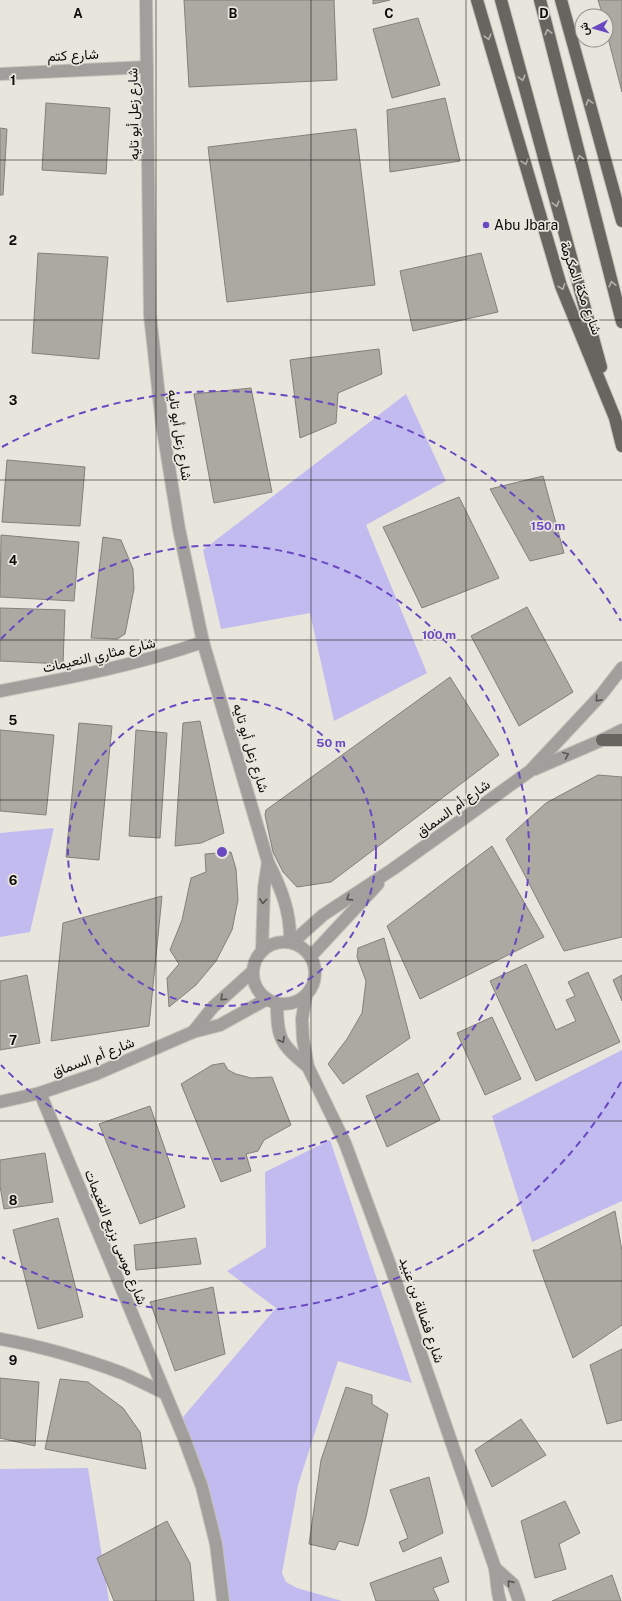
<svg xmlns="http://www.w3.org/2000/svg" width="622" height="1601" font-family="'Public Sans',Vazirmatn,sans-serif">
<rect width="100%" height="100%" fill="#e8e5dd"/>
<g fill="#c2bbef">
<path d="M406 394 446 481 366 525 427 673 334 721 310 613 221 629 203 550Z"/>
<path d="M54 828 30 932 0 937V833Z"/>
<path d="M622 1050V1201L532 1242 492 1116Z"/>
<path d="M330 1140 412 1383 338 1361 298 1485 282 1573 286 1582 297 1588 342 1601H227L183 1417 276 1308 227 1271 266 1247 265 1172Z"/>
<path d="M88 1468 109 1601H0V1469Z"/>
</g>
<g fill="#aca9a2" stroke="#838079">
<path d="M184 0H334L337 80 189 87Z"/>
<path d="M373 0H390L373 4Z"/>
<path d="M598 0H622V92L606 30V16H603Z"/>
<path d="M418 18 440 85 392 98 373 29Z"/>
<path d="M445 98 460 161 390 172 387 110Z"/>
<path d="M46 103 110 108 106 174 42 170Z"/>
<path d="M0 128 7 129 3 195H0Z"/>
<path d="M356 129 375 285 227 302 208 147Z"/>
<path d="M38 253 108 257 99 359 32 353Z"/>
<path d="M481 253 498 312 413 331 400 271Z"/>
<path d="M379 349 382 374 338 393 336 423 300 438 290 360Z"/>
<path d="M251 388 272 492 214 503 194 394Z"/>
<path d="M7 460 85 467 80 526 2 522Z"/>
<path d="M543 476 564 553 530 561 490 489Z"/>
<path d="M459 497 499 578 422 608 383 527Z"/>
<path d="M1 535 79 542 74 601 0 597Z"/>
<path d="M103 537 121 540 133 569 134 589 125 634 117 639 91 638Z"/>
<path d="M527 607 573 692 519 726 471 636Z"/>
<path d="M0 608 65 610 63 664 0 661Z"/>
<path d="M450 677 499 755 331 882 297 887 283 872 273 852 265 815 266 810Z"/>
<path d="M200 721 224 833 201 843 175 846 183 723Z"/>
<path d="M79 723 112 726 99 860 66 857Z"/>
<path d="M0 730 54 735 46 815 0 811Z"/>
<path d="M136 730 167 733 160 838 129 836Z"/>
<path d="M598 775 622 777V937L564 951 506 839 546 803Z"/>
<path d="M492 846 544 937 420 999 387 926Z"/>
<path d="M231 852 236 869 238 900 232 930 216 961 196 985 169 1007 167 978 179 964 170 950 182 920 191 878 206 872 205 854Z"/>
<path d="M162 896 149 1026 51 1041 63 923Z"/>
<path d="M384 938 410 1038 343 1084 328 1064 347 1039 362 1013 366 981 357 957 358 948Z"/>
<path d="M526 964 556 1030 576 1021 566 1000 575 996 568 982 588 972 620 1042 536 1081 490 981Z"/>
<path d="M27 975 40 1043 0 1050V981Z"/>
<path d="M622 975V1001L613 980Z"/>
<path d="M492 1017 521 1079 485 1095 457 1033Z"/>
<path d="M224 1063 228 1070 236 1074 251 1078 272 1077 291 1125 264 1140 258 1151 246 1154 251 1171 221 1182 181 1084 212 1065Z"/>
<path d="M418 1073 440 1120 387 1147 366 1096Z"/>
<path d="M150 1106 185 1207 140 1224 99 1124Z"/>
<path d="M45 1153 53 1202 4 1209 0 1186V1160Z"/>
<path d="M615 1211 622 1251V1325L573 1358 533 1250H538Z"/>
<path d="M58 1218 83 1317 38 1329 13 1230Z"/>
<path d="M196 1238 201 1264 136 1270 134 1245Z"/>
<path d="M213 1287 225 1354 175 1371 150 1302Z"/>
<path d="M622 1349V1420L607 1424 590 1365Z"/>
<path d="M0 1378 39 1382 35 1446 0 1438Z"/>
<path d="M60 1379 88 1382 123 1408 140 1432 146 1469 45 1449Z"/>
<path d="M346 1387 372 1395V1404L388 1414 366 1517 358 1546 339 1541 335 1550 309 1544 321 1460Z"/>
<path d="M521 1419 546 1455 492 1487 475 1450Z"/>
<path d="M429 1477 443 1533 403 1552 399 1542 408 1538 390 1490Z"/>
<path d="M565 1501 580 1533 559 1544 566 1569 535 1578 521 1521Z"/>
<path d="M167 1521 190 1563 194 1601H114L97 1558Z"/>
<path d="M441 1557 449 1582 433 1588 439 1601H376L370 1583Z"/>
<path d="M612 1575 621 1601H552Z"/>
</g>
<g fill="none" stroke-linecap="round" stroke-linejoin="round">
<defs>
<g id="minor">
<path d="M146 0 150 315 162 424 179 529 203 642 268 862C281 888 291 912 290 942"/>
<path d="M0 74 147 67"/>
<path d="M0 691C69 678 137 665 203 642"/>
<path d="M262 951 264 888 268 862"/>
<path d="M306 996 302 1019 303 1039 308 1067 345 1143 390 1265 495 1568 498 1593 500 1601"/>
<path d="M277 1004C277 1040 281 1044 308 1067"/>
<path d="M40 1093 184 1438 202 1487 216 1544 223 1601"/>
<path d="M0 1339C39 1346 84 1359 122 1373 136 1379 150 1386 164 1393"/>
<path d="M495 1568 513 1584 519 1601"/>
</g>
<g id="tertiary">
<path d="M535 769 602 740 622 730"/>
<circle cx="284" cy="973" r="31"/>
<path d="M293 942 323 915 393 869 530 771 601 695 622 668"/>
<path d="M311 956 378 884"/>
<path d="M193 1032 213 1007 252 972"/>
<path d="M0 1102 40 1093 96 1074 193 1032 220 1025 267 999"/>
</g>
<g id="primary">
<path d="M477 0 561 286 615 418 622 446"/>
<path d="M501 0 601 367"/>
<path d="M540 0 622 322"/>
<path d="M561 0 622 221"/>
<path d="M602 740H622"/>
</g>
</defs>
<use href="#minor" stroke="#c5c2bb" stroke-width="14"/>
<use href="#tertiary" stroke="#c5c2bb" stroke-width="14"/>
<use href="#primary" stroke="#c5c2bb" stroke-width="14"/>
<use href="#minor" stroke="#a09f9b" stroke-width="12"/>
<use href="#tertiary" stroke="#a09f9b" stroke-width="12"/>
<use href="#primary" stroke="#67655f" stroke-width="12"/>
</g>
<defs><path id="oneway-chevron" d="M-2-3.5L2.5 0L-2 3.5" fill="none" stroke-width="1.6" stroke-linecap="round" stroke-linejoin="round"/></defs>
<g stroke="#b4b2ab">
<use href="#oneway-chevron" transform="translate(548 32) rotate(-104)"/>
<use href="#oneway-chevron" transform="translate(488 37) rotate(74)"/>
<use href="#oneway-chevron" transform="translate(522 78) rotate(75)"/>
<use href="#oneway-chevron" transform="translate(589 102) rotate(-105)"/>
<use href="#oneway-chevron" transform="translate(580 158) rotate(-104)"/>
<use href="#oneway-chevron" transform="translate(525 162) rotate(74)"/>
<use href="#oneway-chevron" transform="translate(556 204) rotate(75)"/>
<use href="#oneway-chevron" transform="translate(612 284) rotate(-104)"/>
<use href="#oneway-chevron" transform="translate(562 287) rotate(70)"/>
</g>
<g stroke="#565652">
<use href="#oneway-chevron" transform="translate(598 699) rotate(132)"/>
<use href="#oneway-chevron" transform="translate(566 755) rotate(-23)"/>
<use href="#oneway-chevron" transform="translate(349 898) rotate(147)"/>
<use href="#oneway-chevron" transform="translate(263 901) rotate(93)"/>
<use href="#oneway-chevron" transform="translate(223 998) rotate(138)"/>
<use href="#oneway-chevron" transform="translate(282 1040) rotate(61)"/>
<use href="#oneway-chevron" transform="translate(510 1583) rotate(-129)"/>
</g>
<path fill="none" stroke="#0d0c0a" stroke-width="1" stroke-opacity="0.55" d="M156 0V1601M311 0V1601M466 0V1601M0 160H622M0 320H622M0 480H622M0 640H622M0 800H622M0 961H622M0 1121H622M0 1281H622M0 1441H622"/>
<g fill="none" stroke="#6948c1" stroke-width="2" stroke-dasharray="7 5">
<circle cx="222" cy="852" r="154"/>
<path d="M1 639A307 307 0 1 1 1 1065"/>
<path d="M621 1082A461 461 0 0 1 2 1257M2 447A461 461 0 0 1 621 621"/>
</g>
<circle fill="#6948c1" stroke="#e8e5dd" stroke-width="1.5" cx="486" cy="225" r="4"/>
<g text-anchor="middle" stroke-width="3.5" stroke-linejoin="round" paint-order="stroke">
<g font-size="14" fill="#0d0c0a" stroke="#e8e5dd">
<text transform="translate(73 55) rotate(-3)" y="5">شارع كتم</text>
<text transform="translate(133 114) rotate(-91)" y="5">شارع زعل أبو تايه</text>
<text transform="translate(581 288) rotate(70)" y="5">شارع مكة المكرمة</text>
<text transform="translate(180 435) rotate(81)" y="5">شارع زعل أبو تايه</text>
<text transform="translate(99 655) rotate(-13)" y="5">شارع مثاري النعيمات</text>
<text transform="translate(251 748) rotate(73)" y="5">شارع زعل أبو تايه</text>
<text transform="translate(453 808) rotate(-36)" y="5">شارع أم السماق</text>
<text transform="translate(93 1057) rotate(-21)" y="5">شارع أم السماق</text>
<text transform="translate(116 1237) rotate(68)" y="5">شارع موسى بزيع النعيمات</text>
<text transform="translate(422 1310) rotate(71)" y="5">شارع فضالة بن عبيد</text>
</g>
<g font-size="14" fill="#0d0c0a" stroke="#e8e5dd" text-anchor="start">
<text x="494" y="230">Abu Jbara</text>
</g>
</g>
<g font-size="13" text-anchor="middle" font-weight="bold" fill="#0d0c0a" stroke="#e8e5dd" stroke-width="3.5" stroke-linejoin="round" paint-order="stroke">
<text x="78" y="18">A</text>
<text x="233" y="18">B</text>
<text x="389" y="18">C</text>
<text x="544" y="18">D</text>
<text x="13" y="85">1</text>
<text x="13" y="245">2</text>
<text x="13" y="405">3</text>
<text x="13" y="565">4</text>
<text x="13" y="725">5</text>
<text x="13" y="885">6</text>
<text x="13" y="1045">7</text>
<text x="13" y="1205">8</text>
<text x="13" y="1365">9</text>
</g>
<circle cx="222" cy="852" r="6" fill="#6948c1" stroke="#e8e5dd" stroke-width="2"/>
<g font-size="12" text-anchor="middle" font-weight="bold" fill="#6948c1" stroke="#e8e5dd" stroke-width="3.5" stroke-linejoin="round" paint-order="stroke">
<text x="548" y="530">150 m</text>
<text x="439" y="639">100 m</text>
<text x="331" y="747">50 m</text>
</g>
<g transform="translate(594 28) rotate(264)"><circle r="19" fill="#e8e5dd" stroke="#908e89"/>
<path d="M0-3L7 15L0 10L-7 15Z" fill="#6948c1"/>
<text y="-6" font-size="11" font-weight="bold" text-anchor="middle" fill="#0d0c0a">ش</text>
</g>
</svg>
